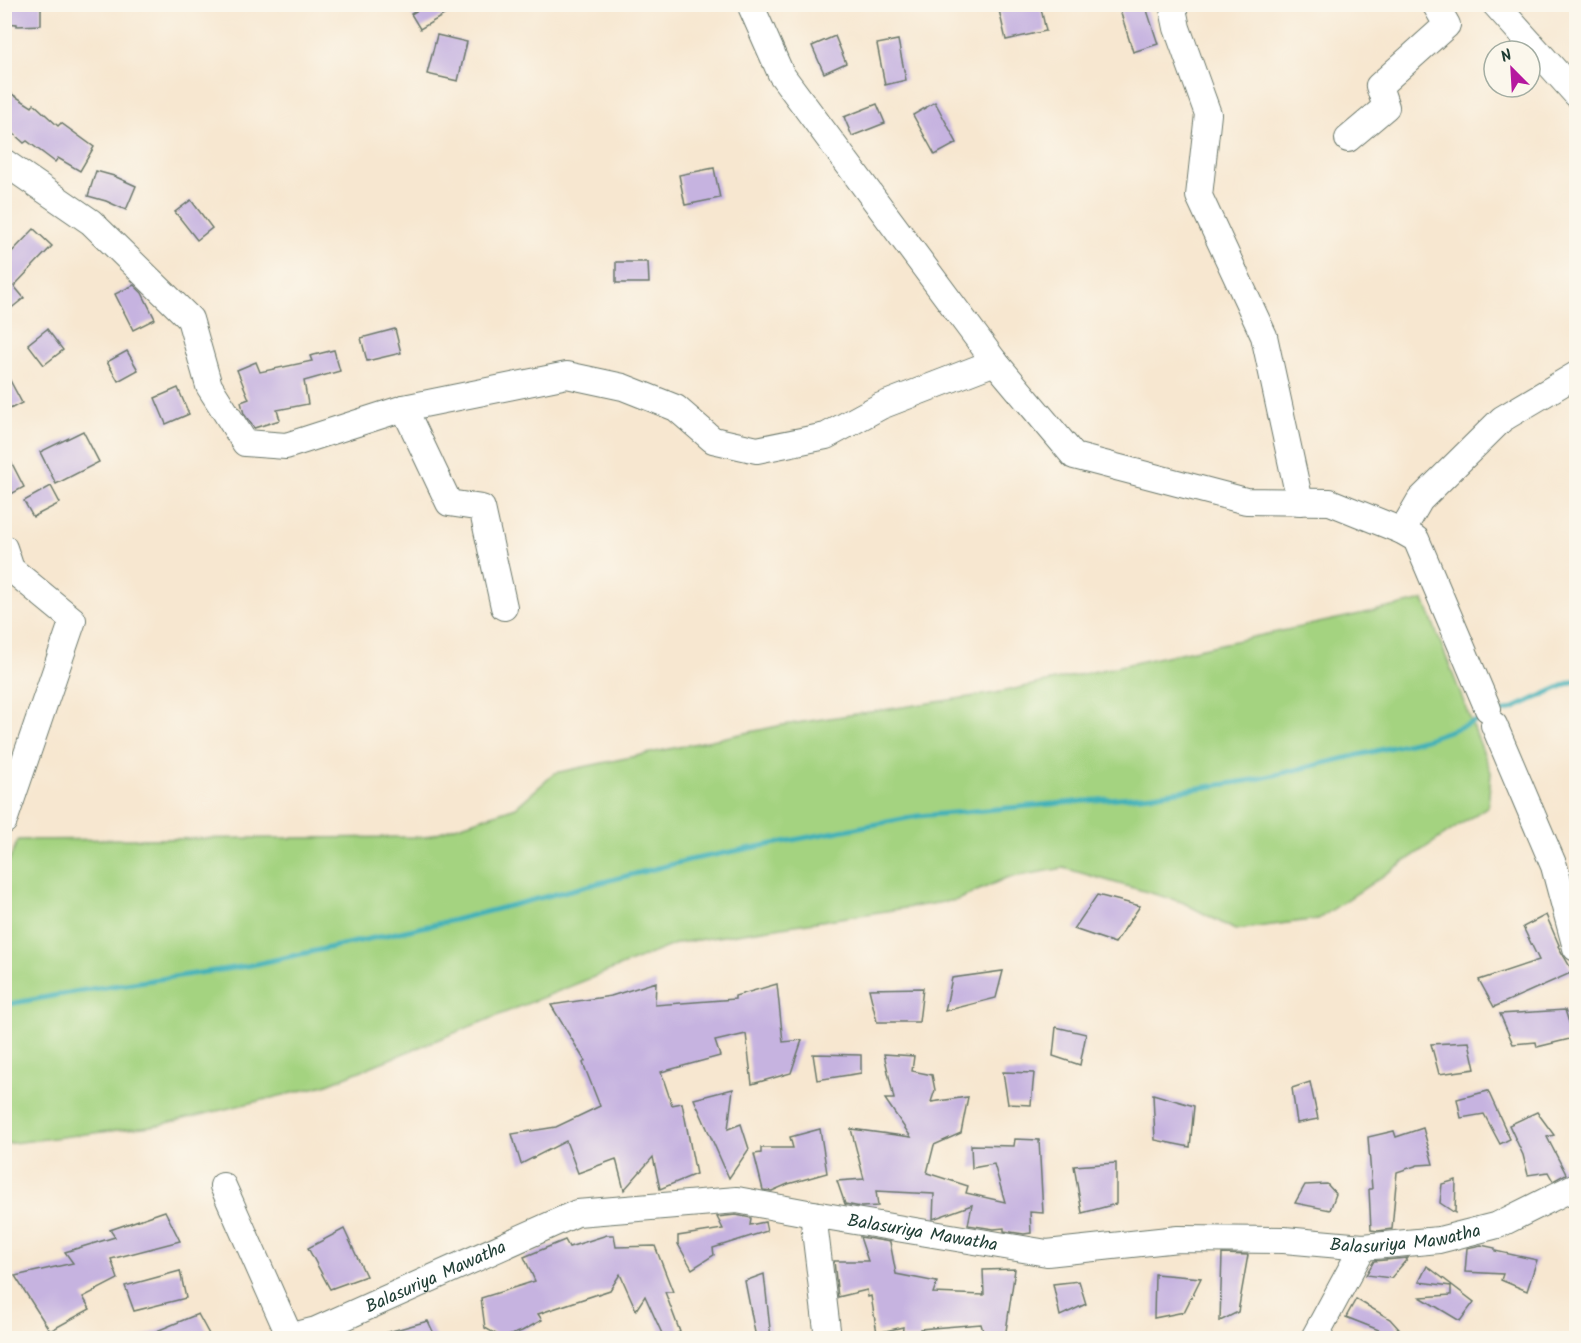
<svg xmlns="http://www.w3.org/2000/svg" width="1581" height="1343" font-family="Kalam,sans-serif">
<rect width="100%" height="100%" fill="#fbf7ec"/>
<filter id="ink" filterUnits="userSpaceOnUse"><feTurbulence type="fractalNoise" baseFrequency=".0167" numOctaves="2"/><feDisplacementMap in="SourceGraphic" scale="12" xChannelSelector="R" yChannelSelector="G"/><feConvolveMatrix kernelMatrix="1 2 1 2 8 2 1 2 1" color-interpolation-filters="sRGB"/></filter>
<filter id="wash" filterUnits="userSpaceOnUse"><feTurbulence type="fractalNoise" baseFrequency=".008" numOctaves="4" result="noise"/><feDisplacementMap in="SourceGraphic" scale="24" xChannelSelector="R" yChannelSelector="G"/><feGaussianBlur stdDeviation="1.35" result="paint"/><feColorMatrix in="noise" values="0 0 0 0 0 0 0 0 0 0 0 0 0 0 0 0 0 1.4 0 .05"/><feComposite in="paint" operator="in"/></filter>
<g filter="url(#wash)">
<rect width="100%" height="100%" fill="#f7e7d0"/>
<path fill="#a4d380" stroke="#62885a" stroke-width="1.5" d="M1424 600 1491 772 1488 806 1318 919 1235 930 1182 902 1064 868 1006 878 957 900 678 943 325 1085 159 1125 5 1144 4 872 18 840 425 837 516 807 555 773 783 725 996 693Z"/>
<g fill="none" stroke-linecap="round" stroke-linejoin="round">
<path stroke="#41b1b8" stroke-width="5" d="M4 1005 85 990 247 966 450 921 689 860 918 816 1152 795 1253 780 1426 739 1514 708 1576 680"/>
</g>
<g id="blocks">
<g fill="#c6b3e0">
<path d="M4 4H41V25L17 26V24L4 23Z"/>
<path d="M428 4H463L420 29 411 14Z"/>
<path d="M1023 4H1040L1046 31 1006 40 999 10Z"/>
<path d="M1118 4H1145L1158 44 1133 52Z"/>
<path d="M437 35 467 42 458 81 427 74Z"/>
<path d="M835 36 846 63 824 73 812 46Z"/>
<path d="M898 40 906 80 885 85 877 44Z"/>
<path d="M4 89 32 107 34 104 58 126 61 123 94 147 80 171 58 158 55 162 27 141 24 143 4 125Z"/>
<path d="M935 102 957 143 935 155 913 115Z"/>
<path d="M877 104 885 123 852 136 844 117Z"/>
<path d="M714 168 720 198 685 205 679 175Z"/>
<path d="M96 171 114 176 136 186 126 210 106 201 88 196Z"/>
<path d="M191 200 212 228 197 240 175 212Z"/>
<path d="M34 229 52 246 14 286 24 298 4 314V260Z"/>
<path d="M616 262H648L649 283H616Z"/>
<path d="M134 285 142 293 155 319 133 330 115 294Z"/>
<path d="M47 329 63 350 44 365 28 344Z"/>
<path d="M395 329 401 353 367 361 361 338Z"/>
<path d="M334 350 340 371 304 381 308 404 277 410 280 420 254 428 244 414 241 402 249 399 237 370 256 362 260 372 312 361 310 356Z"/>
<path d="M127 351 138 370 118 381 107 362Z"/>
<path d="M4 369 22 403 4 412Z"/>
<path d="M178 388 189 414 166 424 155 398Z"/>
<path d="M83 431 99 462 56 484 40 452Z"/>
<path d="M4 448 24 487 4 498Z"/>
<path d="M51 486 60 503 33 517 24 501Z"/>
<path d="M1097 895 1140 906 1115 943 1074 929Z"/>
<path d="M1546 915 1559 945 1558 946 1573 972 1494 1007 1479 980 1539 960 1523 927Z"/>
<path d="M1003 971 996 998 945 1011 952 978Z"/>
<path d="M656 982 655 1005 735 999V996L777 984 783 1042 802 1040 791 1073 752 1084 746 1034 715 1041 720 1056 661 1072 672 1105 682 1103 696 1174 660 1189 653 1157 624 1190 616 1159 578 1173 566 1141 521 1164 512 1134 556 1127 600 1106 583 1063 585 1061 551 1005 611 996Z"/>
<path d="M923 988 919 1022H877L869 989Z"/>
<path d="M1565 1010 1574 1038 1537 1047 1536 1042 1513 1044 1500 1014Z"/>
<path d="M1056 1027 1086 1034 1080 1065 1053 1056Z"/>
<path d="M1469 1042 1475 1069 1439 1074 1431 1044Z"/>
<path d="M813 1054 861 1055V1073L817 1080Z"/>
<path d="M884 1054 914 1056 912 1071 932 1075 935 1090 931 1102 968 1097 961 1133 934 1145 927 1173 968 1186 966 1193 1005 1202 994 1164 972 1168 971 1145 1014 1146 1015 1139 1039 1140 1043 1213 1030 1212 1031 1233 1024 1234 1004 1231V1228L994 1229 968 1225 972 1205 933 1219 934 1194 876 1191 878 1206 861 1207 845 1204 837 1181 864 1179 851 1129 911 1137 885 1099H894Z"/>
<path d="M1003 1072 1034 1073 1031 1105 1008 1104Z"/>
<path d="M1310 1082 1318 1119 1297 1123 1292 1088Z"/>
<path d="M733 1089 728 1129 741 1124 749 1149 729 1178 694 1099Z"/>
<path d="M1488 1091 1510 1139 1500 1144 1484 1114 1461 1118 1457 1099Z"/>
<path d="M1153 1094 1194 1106 1190 1147 1155 1140Z"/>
<path d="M1537 1112 1554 1135 1547 1137 1566 1174 1553 1181 1548 1172 1528 1175 1523 1155 1509 1125Z"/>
<path d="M1423 1128 1433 1164 1418 1165 1397 1172 1392 1229 1378 1231 1371 1230 1369 1189H1372L1368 1137 1394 1131 1396 1137Z"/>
<path d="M820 1129 827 1173 788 1184 772 1191 763 1190 754 1154 761 1153V1148H793L790 1137Z"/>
<path d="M1116 1163V1204L1082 1213 1074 1166Z"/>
<path d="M1456 1180 1455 1213 1440 1203 1442 1184Z"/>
<path d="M1327 1184 1336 1194 1330 1210 1295 1203 1305 1185Z"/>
<path d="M165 1211 180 1241 111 1259 118 1279 83 1297 90 1309 50 1331 15 1276 73 1263 65 1252 115 1237 110 1230Z"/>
<path d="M736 1215 751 1218 750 1225 765 1222 767 1231 713 1248 714 1255 692 1269 678 1244V1236L723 1229 717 1217Z"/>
<path d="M344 1229 366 1276 330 1289 308 1248Z"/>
<path d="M607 1235H614L616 1247 655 1246 673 1292H665L680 1332 668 1338H664L645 1296 636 1310 620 1274 610 1290 538 1314 542 1320 522 1331 503 1338 485 1328 481 1298 535 1281 524 1257 565 1240 569 1247Z"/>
<path d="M860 1237 890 1242 896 1274 937 1282 933 1293 984 1295 983 1270 1015 1269 1005 1338H985L981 1324 920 1329V1338H902L903 1327 877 1333 871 1296 868 1297 867 1290 838 1297 834 1261H868Z"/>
<path d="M1481 1245 1495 1248V1251L1537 1260 1527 1291 1501 1280 1503 1274 1465 1272 1467 1248Z"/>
<path d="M1222 1254 1248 1255 1238 1312 1220 1321Z"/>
<path d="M1408 1258 1391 1278 1366 1275 1374 1261Z"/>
<path d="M1427 1266 1474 1302 1460 1321 1420 1297 1451 1295V1286L1419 1282Z"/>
<path d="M180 1271 186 1298 134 1311 125 1286Z"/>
<path d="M764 1274 771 1338H756L745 1281Z"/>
<path d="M1155 1274 1201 1278 1184 1312 1154 1318Z"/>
<path d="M1079 1281 1086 1304 1060 1316 1053 1284Z"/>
<path d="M1356 1299 1390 1319 1407 1338H1399L1346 1317Z"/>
<path d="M198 1314 211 1338H140Z"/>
<path d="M428 1321 436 1338H382L381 1334Z"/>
</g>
</g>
</g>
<g filter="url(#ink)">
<use href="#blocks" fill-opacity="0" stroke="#6b786b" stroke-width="1.5"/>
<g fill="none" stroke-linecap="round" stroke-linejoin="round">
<defs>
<g id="minor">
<path d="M750 4 781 74 995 362 1074 456 1246 501 1330 502 1402 531 1416 539 1488 709"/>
<path d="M1172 4 1177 28 1208 114 1199 196 1264 336 1300 502"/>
<path d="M1495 4 1576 94"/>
<path d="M1348 139 1386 107 1379 86 1447 25 1435 4"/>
<path d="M4 162 91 222 190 319 209 386 245 443 286 446 404 408 567 375 623 387 676 408 713 440 757 450 826 436 881 406 995 362"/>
<path d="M404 408 449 503 482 508 504 607"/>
<path d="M1402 531 1420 500 1502 419 1576 375"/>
<path d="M4 548 11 569 73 620 4 821"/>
<path d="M1494 725 1554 866 1576 948"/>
<path d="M223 1186 290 1337"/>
<path d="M813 1214 828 1338"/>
<path id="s1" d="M284 1338 316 1330 577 1213 737 1200 813 1214 1047 1253 1178 1239 1284 1240 1363 1247 1439 1240 1498 1225 1576 1186"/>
<path d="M1314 1338 1363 1247"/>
</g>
</defs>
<use href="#minor" stroke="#6b786b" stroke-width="28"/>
<use href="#minor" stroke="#fff" stroke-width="26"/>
</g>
</g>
<g text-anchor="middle" stroke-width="4.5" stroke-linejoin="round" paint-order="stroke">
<g font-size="18" fill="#1f3d34" stroke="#fbf7ec">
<text dy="6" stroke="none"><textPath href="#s1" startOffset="668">Balasuriya Mawatha</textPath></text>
<text dy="6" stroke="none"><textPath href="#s1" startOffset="1154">Balasuriya Mawatha</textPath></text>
<text dy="6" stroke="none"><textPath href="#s1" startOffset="164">Balasuriya Mawatha</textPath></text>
</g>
</g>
<rect width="1581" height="1343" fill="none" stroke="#fbf7ec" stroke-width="24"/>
<g transform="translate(1512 69) rotate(336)"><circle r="28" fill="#fbf7ec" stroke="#a3ada2" stroke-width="1.5"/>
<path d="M0-4.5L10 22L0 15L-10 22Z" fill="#b5179e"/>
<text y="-9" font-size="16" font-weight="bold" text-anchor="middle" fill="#1f3d34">N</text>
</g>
</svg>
